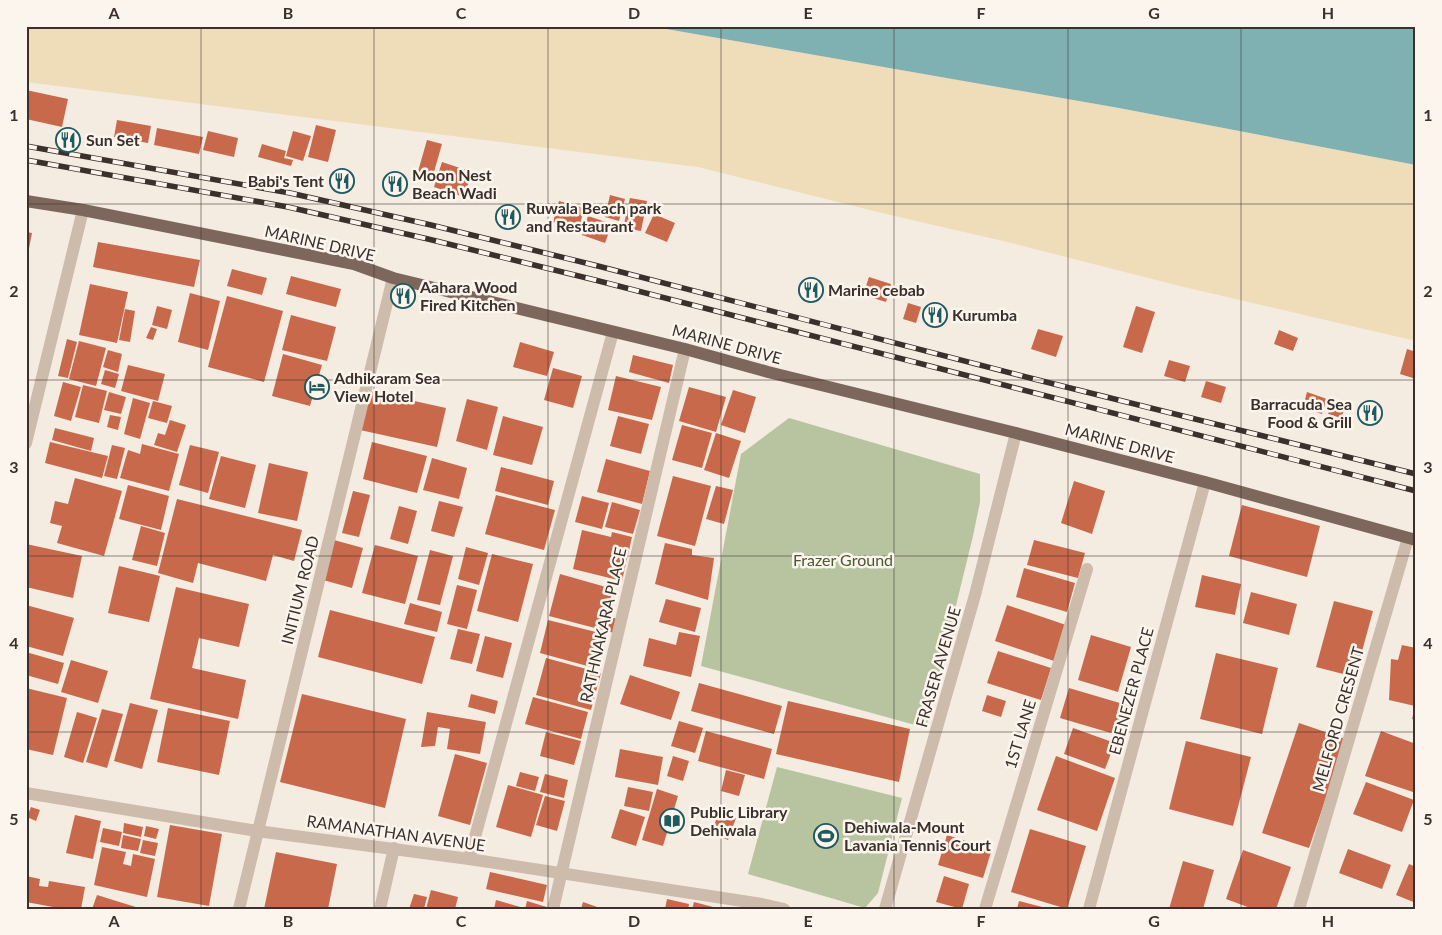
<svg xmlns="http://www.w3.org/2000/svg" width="1442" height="935" font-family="Lato,sans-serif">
<rect width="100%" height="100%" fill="#f4ebe1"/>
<g fill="#b8c4a0">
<path d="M789 418 980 474V502L973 536 926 728 701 666 741 454Z"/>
<path d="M777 767 902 798 878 893 865 908 748 874Z"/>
</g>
<path fill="#efdcb8" d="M26 26H649L1119 108 1416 165V341L1184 287 1003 241 886 214 698 167 26 82Z"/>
<path fill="#7fb0b2" d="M649 26H1416V165L1119 108Z"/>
<g fill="#c8694b">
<path d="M26 90 68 99 62 127 26 119Z"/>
<path d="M117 120 151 126 148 143 114 137Z"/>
<path d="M316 125 336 130 328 162 308 157Z"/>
<path d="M157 128 203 137 199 154 154 145Z"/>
<path d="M208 131 238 138 234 157 203 150Z"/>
<path d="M293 131 311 136 303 161 286 156Z"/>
<path d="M427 140 442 144 432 179 417 175Z"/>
<path d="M262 144 286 151 284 158 293 160 291 166 258 157Z"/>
<path d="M442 162 472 172 464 197 434 187Z"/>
<path d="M610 195 625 199 619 221 605 217Z"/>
<path d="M630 198 647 201 641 231 623 228Z"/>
<path d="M559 201 584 208 579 229 553 222Z"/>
<path d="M654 214 675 223 667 242 645 233Z"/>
<path d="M588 216 612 224 605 243 582 235Z"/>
<path d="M26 232 32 233 27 259H26Z"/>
<path d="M98 242 200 260 194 287 93 267Z"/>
<path d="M232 269 267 278 262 295 227 286Z"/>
<path d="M291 276 341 289 336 307 286 294Z"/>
<path d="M869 277 891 284 886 302 863 295Z"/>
<path d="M90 284 128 292 117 343 79 335Z"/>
<path d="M190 293 220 301 208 350 178 342Z"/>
<path d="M227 296 283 311 264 382 208 367Z"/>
<path d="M908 303 921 307 916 323 903 319Z"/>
<path d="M157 306 172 310 167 329 152 325Z"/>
<path d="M1136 306 1155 312 1142 353 1123 347Z"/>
<path d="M125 309 135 311 130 342 119 340Z"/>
<path d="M291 315 336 327 327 361 282 350Z"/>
<path d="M151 327 157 329 153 340 146 338Z"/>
<path d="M1038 329 1063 336 1056 357 1031 349Z"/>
<path d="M1279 330 1298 338 1293 351 1274 344Z"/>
<path d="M67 339 77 342 68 378 58 376Z"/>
<path d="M79 341 106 348 96 386 69 379Z"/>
<path d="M520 342 554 352 547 376 513 367Z"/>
<path d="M1407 349 1416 352V379L1400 374Z"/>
<path d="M108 350 122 354 118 372 103 367Z"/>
<path d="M283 354 322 365 310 406 272 396Z"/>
<path d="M633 355 673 365 669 383 629 372Z"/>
<path d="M1169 360 1190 366 1185 382 1164 376Z"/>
<path d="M128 365 165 374 158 401 121 391Z"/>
<path d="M553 368 582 376 573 408 544 400Z"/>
<path d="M105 370 119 374 115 388 101 384Z"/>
<path d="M616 376 661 387 652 420 608 410Z"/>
<path d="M1206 381 1226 387 1221 403 1201 397Z"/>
<path d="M63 382 81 387 71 421 54 416Z"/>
<path d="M83 385 107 391 99 423 75 417Z"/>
<path d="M689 387 726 397 716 432 679 421Z"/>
<path d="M360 389 446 408 437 447 351 428Z"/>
<path d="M733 390 756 397 745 433 721 425Z"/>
<path d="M109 392 126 397 121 414 104 410Z"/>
<path d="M1307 392 1327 399 1322 414 1303 408Z"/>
<path d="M133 398 150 403 140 439 124 434Z"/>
<path d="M467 399 498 407 487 450 456 441Z"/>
<path d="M153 401 172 406 167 423 148 418Z"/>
<path d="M1333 403 1345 408 1341 418 1328 414Z"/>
<path d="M110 415 121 417 118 430 107 427Z"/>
<path d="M503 416 543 427 532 465 493 455Z"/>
<path d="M618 416 649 424 641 454 610 446Z"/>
<path d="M170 420 186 425 177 452 154 445 158 433 165 435Z"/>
<path d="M682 425 712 433 702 468 672 460Z"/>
<path d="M55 428 94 438 91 451 52 440Z"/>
<path d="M716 433 741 441 729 478 704 470Z"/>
<path d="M50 442 108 456 102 478 45 463Z"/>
<path d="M372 442 427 456 417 493 363 479Z"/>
<path d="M142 444 179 454 169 491 120 478 128 450 140 454Z"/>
<path d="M112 445 125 448 117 479 104 476Z"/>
<path d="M190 445 219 452 208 493 179 485Z"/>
<path d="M221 456 256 465 245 508 209 499Z"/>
<path d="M432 458 467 468 459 499 423 490Z"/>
<path d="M606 459 650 471 642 504 597 492Z"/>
<path d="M269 463 308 472 297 521 258 513Z"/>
<path d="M501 467 554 481 548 505 495 491Z"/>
<path d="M673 476 711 486 695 546 657 536Z"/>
<path d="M75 478 122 491 104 556 57 543 62 526 50 523 55 501 68 504Z"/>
<path d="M1074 481 1105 491 1092 534 1061 523Z"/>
<path d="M128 485 169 496 161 530 119 519Z"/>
<path d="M716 486 733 490 724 524 706 519Z"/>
<path d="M353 491 370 495 359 537 342 533Z"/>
<path d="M496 495 555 510 544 550 485 534Z"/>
<path d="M582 496 609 503 602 529 575 522Z"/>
<path d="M177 499 302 530 294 561 273 555 266 581 198 563 193 583 158 573Z"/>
<path d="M439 501 463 507 454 537 431 531Z"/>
<path d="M612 502 640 510 633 534 605 527Z"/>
<path d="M1242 505 1320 526 1307 577 1229 556Z"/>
<path d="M399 506 417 511 408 544 390 539Z"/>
<path d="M141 526 165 533 157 566 132 560Z"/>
<path d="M582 530 611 537 612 532 632 537 622 581 573 569Z"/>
<path d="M334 540 363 548 352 588 323 580Z"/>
<path d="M1034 540 1085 553 1078 578 1027 565Z"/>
<path d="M665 543 692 549V555L714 558 708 600 655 584Z"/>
<path d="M26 544 82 556 73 598 26 587Z"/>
<path d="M375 545 418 556 405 604 362 593Z"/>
<path d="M466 547 488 553 479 585 458 579Z"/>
<path d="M430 550 453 556 440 605 417 600Z"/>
<path d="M492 554 533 564 518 622 477 611Z"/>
<path d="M119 566 160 576 149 622 108 613Z"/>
<path d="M1024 568 1075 583 1067 612 1016 597Z"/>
<path d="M560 574 613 589 606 616 618 619 614 633 549 616Z"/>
<path d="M1202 575 1241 584 1235 615 1195 607Z"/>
<path d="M457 585 477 590 467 629 447 624Z"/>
<path d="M176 587 249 604 239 647 199 638 192 668 246 680 238 719 150 699Z"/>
<path d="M1251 592 1297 604 1289 635 1243 623Z"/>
<path d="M666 599 701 608 695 632 659 622Z"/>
<path d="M1334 601 1373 611 1355 677 1316 667Z"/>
<path d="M410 603 442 612 437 632 404 624Z"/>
<path d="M26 605 74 618 63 656 26 646Z"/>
<path d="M1007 605 1066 625 1054 661 995 641Z"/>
<path d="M330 610 435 637 422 684 318 657Z"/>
<path d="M548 620 600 633 591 667 540 653Z"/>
<path d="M458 629 480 634 472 664 450 659Z"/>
<path d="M679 632 700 636 691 677 643 666 649 638 676 645Z"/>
<path d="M1091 635 1131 647 1118 692 1078 680Z"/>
<path d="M485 636 512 643 503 678 476 671Z"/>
<path d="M1402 645 1416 648V720L1412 719 1415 706 1389 700 1391 659 1398 660Z"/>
<path d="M998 651 1051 668 1041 700 987 683Z"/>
<path d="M26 652 64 663 58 684 26 675Z"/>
<path d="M1216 653 1278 668 1262 734 1200 719Z"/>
<path d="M546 658 601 673 591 710 536 695Z"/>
<path d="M71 660 108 671 98 703 61 692Z"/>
<path d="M630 675 680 692 671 720 620 704Z"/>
<path d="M699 683 782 706 774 734 691 711Z"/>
<path d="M26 688 67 698 53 755 26 749Z"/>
<path d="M1069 688 1130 706 1121 736 1060 718Z"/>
<path d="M302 694 406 719 385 808 280 782Z"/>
<path d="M471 694 498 701 495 714 468 707Z"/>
<path d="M987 695 1006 701 1001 717 982 711Z"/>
<path d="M533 697 588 712 581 739 525 724Z"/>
<path d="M788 701 910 729 899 782 776 754Z"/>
<path d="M130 703 158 710 142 769 114 761Z"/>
<path d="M168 708 230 721 219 775 157 762Z"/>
<path d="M102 709 123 714 107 768 86 762Z"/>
<path d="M77 712 97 718 83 763 64 757Z"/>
<path d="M427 712 486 722 480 754 447 749 450 729 438 727 435 746 421 747Z"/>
<path d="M679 721 703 728 695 753 671 746Z"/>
<path d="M1299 723 1346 739 1309 848 1262 833Z"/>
<path d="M1073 728 1115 743 1105 769 1064 754Z"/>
<path d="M706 731 772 749 764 779 698 761Z"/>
<path d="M1381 731 1416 744V793L1365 776Z"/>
<path d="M546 732 581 741 574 765 540 756Z"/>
<path d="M1186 741 1251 757 1233 826 1169 809Z"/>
<path d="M620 749 663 757 658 785 615 777Z"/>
<path d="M455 754 487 763 470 825 438 816Z"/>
<path d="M673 756 689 761 683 781 667 776Z"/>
<path d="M1056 756 1115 778 1097 831 1037 810Z"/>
<path d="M726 770 745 775 739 796 721 791Z"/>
<path d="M520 772 539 777 535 791 516 786Z"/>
<path d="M545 774 568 780 564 798 540 792Z"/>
<path d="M1366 782 1414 800 1402 832 1353 814Z"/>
<path d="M508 785 543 795 531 837 496 827Z"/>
<path d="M628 787 653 792 649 811 624 806Z"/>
<path d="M657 789 678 796 663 846 642 840Z"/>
<path d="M545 796 565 801 557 831 536 825Z"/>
<path d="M31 807 40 810 36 821 27 817Z"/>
<path d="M620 809 645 817 636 846 611 838Z"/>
<path d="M719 812 736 818 728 840 711 833Z"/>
<path d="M75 815 101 821 93 859 66 853Z"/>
<path d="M124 823 143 827 141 837 123 833Z"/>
<path d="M170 825 222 834 209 906 157 897Z"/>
<path d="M146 826 159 829 156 839 144 836Z"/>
<path d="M103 828 122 832 119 846 100 842Z"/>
<path d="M1030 829 1086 846 1067 909 1011 892Z"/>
<path d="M123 835 141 839 138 851 121 848Z"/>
<path d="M947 835 992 849 983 878 938 865Z"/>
<path d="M143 840 158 843 155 856 140 853Z"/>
<path d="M102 847 126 852 123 864 131 866 133 854 155 859 147 897 94 885Z"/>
<path d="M1348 849 1391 865 1382 889 1339 873Z"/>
<path d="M1243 850 1291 867 1276 909H1253L1226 899Z"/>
<path d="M276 852 337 864 328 909H264Z"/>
<path d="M1183 861 1214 870 1203 909H1169Z"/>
<path d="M1409 864 1416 867V903L1396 895Z"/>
<path d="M490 872 547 885 543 902 486 889Z"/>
<path d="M26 876 40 879 39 886 48 887 49 881 85 887 81 909H64L26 902Z"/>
<path d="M944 876 969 884 962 909 936 902Z"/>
<path d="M431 890 458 897 455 909H426Z"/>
<path d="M414 894 427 897 424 909H409Z"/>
<path d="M97 895 139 908V909H92Z"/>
<path d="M667 899 689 904 688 909H665Z"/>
<path d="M496 900 524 908V909H494Z"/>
<path d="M527 901 550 908V909H525Z"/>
<path d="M1019 901 1046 908V909H1017Z"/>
<path d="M583 902 600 908V909H581Z"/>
<path d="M694 902 717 908V909H692Z"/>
</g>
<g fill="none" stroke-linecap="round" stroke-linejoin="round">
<g stroke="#cdbbac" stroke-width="12">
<path d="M26 443 83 210"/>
<path d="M469 859 613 332"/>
<path d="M239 909 393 278"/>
<path d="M380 909 394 848"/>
<path d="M553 909 685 349"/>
<path d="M985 909 1087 569"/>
<path d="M1089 909 1205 482"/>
<path d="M1299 909 1408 538"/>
</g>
<g stroke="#cdbbac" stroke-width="12">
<path d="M26 793 257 831 469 859 762 904 784 909"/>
<path d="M885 909 975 595 1016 433"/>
</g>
<path stroke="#7d675c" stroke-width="12" d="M26 201 83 210 354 264 393 278 685 349 768 372 1016 433 1205 482 1416 540"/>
<defs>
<g id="rail">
<path d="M26 146 290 193 431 225 598 266 1038 380 1416 474"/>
<path d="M26 160 288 207 428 239 595 280 1416 491"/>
</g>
</defs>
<use href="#rail" stroke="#3b302b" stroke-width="5.5"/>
<use href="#rail" stroke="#fbf5ee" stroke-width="4" stroke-dasharray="11" stroke-linecap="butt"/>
</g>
<path fill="none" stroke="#3b302b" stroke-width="1" stroke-opacity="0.55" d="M201 26V909M374 26V909M548 26V909M721 26V909M894 26V909M1068 26V909M1241 26V909M26 204H1416M26 380H1416M26 556H1416M26 732H1416"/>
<defs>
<symbol id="restaurant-ring" viewBox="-11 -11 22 22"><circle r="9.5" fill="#fbf5ee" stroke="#1f5a5e" stroke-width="1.5"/><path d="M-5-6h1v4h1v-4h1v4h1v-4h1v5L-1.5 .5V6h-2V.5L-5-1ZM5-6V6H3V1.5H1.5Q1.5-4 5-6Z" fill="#1f5a5e"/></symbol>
<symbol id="hotel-ring" viewBox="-11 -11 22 22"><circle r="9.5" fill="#fbf5ee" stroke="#1f5a5e" stroke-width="1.5"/><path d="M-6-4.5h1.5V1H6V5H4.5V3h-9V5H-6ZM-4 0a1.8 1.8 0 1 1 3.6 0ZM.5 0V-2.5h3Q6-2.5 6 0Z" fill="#1f5a5e"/></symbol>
<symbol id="library-ring" viewBox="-11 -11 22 22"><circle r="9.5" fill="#fbf5ee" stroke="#1f5a5e" stroke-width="1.5"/><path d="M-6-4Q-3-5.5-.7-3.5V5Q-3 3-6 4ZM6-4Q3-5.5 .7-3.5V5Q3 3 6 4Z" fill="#1f5a5e"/></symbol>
<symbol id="stadium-ring" viewBox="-11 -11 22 22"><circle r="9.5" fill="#fbf5ee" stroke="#1f5a5e" stroke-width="1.5"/><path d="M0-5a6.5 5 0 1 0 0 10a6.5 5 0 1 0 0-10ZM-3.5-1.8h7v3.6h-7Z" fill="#1f5a5e"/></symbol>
</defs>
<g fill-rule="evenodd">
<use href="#restaurant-ring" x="54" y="126" width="28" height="28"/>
<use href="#restaurant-ring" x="328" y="167" width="28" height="28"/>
<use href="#restaurant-ring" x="381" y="170" width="28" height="28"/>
<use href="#restaurant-ring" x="494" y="203" width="28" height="28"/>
<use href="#restaurant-ring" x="797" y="276" width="28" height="28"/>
<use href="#restaurant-ring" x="389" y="282" width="28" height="28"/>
<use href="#restaurant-ring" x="921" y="301" width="28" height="28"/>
<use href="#hotel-ring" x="303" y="373" width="28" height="28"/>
<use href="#restaurant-ring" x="1356" y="399" width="28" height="28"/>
<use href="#library-ring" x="658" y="807" width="28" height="28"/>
<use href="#stadium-ring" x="812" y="822" width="28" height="28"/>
</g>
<g text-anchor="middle" stroke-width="5" stroke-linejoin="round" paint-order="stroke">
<g font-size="16" font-weight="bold" fill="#3b302b" stroke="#fbf5ee" text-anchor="start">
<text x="86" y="146">Sun Set</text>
<text x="412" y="181">Moon Nest<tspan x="412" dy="18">Beach Wadi</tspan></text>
<text x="324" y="187" text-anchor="end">Babi's Tent</text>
<text x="526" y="214">Ruwala Beach park<tspan x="526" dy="18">and Restaurant</tspan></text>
<text x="420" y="293">Aahara Wood<tspan x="420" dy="18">Fired Kitchen</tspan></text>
<text x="828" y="296">Marine cebab</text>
<text x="952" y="321">Kurumba</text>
<text x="334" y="384">Adhikaram Sea<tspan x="334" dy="18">View Hotel</tspan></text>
<text x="1352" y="410" text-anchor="end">Barracuda Sea<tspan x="1352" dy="18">Food &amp; Grill</tspan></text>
<text x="690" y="818">Public Library<tspan x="690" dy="18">Dehiwala</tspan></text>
<text x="844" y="833">Dehiwala-Mount<tspan x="844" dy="18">Lavania Tennis Court</tspan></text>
</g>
<g font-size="16" fill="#3b302b" stroke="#fbf5ee">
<text transform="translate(320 243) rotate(13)" y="6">MARINE DRIVE</text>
<text transform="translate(727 344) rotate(15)" y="6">MARINE DRIVE</text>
<text transform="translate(1120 443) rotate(15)" y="6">MARINE DRIVE</text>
<text transform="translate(300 590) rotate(-76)" y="6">INITIUM ROAD</text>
<text transform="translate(603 625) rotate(-77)" y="6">RATHNAKARA PLACE</text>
<text transform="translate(938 667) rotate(-74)" y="6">FRASER AVENUE</text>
<text transform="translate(1131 691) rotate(-75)" y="6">EBENEZER PLACE</text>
<text transform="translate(1338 719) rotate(-74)" y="6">MELFORD CRESENT</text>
<text transform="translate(1020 734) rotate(-73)" y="6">1ST LANE</text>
<text transform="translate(396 833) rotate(8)" y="6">RAMANATHAN AVENUE</text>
</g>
<g font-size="16" fill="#4a5a2e" stroke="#fbf5ee">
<text x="843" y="566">Frazer Ground</text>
</g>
</g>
<rect width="1442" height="935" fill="none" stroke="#fbf5ee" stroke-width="55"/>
<rect x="28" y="28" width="1386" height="880" fill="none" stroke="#3b302b" stroke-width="2"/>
<g font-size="16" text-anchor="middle" font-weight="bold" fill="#3b302b">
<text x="114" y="19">A</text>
<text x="288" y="19">B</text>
<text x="461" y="19">C</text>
<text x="634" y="19">D</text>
<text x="808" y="19">E</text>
<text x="981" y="19">F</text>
<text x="1154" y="19">G</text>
<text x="1328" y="19">H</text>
<text x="14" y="121">1</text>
<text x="1428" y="121">1</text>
<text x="14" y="297">2</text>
<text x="1428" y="297">2</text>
<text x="14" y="473">3</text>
<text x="1428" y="473">3</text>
<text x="14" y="649">4</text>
<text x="1428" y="649">4</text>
<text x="14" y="825">5</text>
<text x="1428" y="825">5</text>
<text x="114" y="927">A</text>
<text x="288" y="927">B</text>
<text x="461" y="927">C</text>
<text x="634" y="927">D</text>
<text x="808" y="927">E</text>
<text x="981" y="927">F</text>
<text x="1154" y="927">G</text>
<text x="1328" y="927">H</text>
</g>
</svg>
